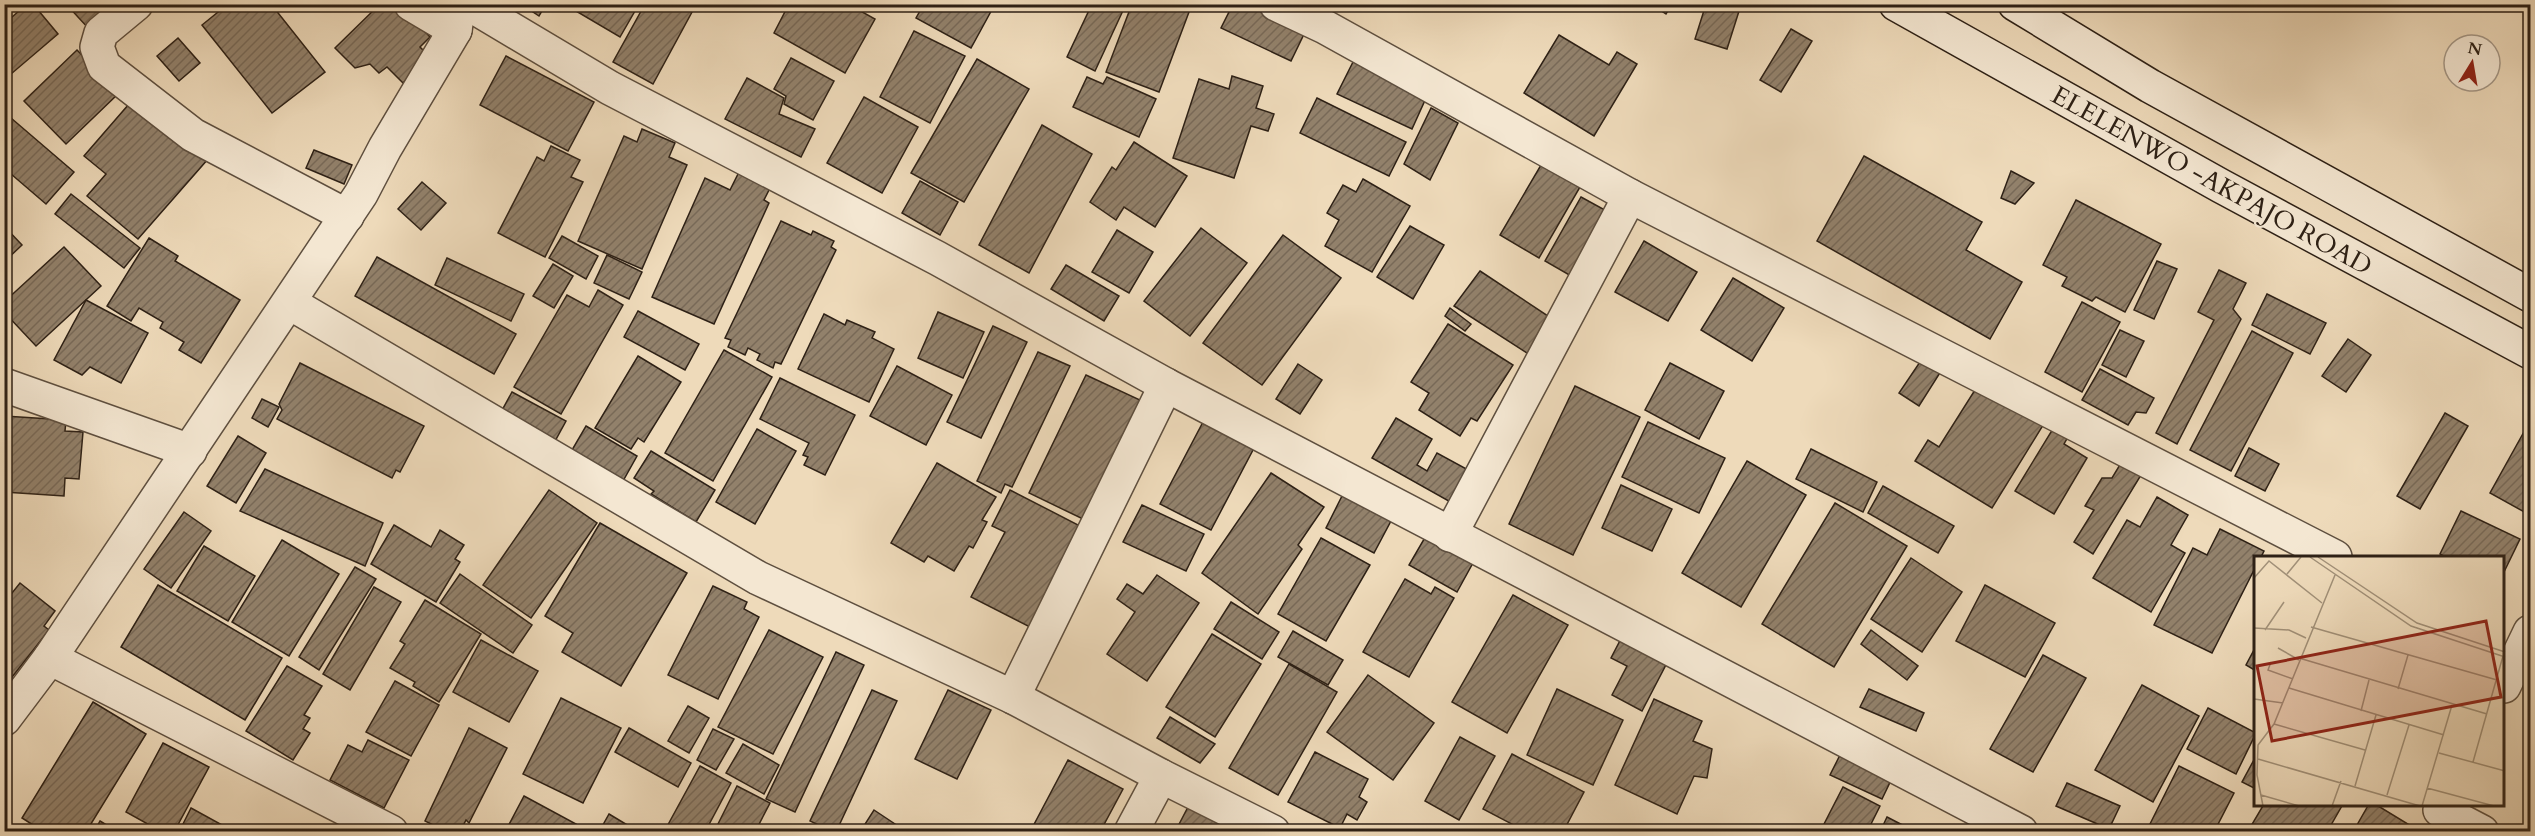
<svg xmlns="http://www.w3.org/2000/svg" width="2535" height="836" font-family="Cardo,serif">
<defs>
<pattern id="building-hatch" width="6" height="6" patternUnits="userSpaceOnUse" patternTransform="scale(1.5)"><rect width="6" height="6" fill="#92816b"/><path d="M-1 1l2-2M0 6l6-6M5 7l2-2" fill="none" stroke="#786957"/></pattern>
</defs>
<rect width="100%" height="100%" fill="#eedaba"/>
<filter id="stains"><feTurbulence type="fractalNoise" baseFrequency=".00333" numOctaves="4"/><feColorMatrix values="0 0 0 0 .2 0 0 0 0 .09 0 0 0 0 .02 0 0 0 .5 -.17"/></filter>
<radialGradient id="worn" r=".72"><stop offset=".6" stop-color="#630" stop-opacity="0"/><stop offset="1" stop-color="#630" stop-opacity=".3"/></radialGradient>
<g fill="url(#building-hatch)" stroke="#2e2116" stroke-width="1.5">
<path d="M27 4H33L58 34 4 80V24Z"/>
<path d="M66 4H114L89 29Z"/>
<path d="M228 4H271L325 72 272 113 202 25Z"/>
<path d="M380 4 395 6 399 4 430 37 420 47 427 54 423 63 403 83 387 67 379 73 370 64 355 68 335 48Z"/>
<path d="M521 4H546L539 16Z"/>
<path d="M564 4H639L620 37Z"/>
<path d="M645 4H678L692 12 653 84 613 62Z"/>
<path d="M789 4H848L875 19 845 73 774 33Z"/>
<path d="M875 4H889L886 10Z"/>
<path d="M924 4H995L971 48 916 18Z"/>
<path d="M1092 4H1126L1095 71 1067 57Z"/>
<path d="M1132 4H1192L1159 92 1106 72Z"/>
<path d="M1233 4H1247L1305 32 1291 61 1221 28Z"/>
<path d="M1651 4H1672L1666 14Z"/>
<path d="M1706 4H1728L1740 8 1727 49 1695 39Z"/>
<path d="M1791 29 1812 41 1781 92 1760 80Z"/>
<path d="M914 31 965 56 930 123 880 97Z"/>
<path d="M1559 35 1609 65 1617 52 1637 64 1594 136 1524 93Z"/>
<path d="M178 38 200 63 179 81 157 56Z"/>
<path d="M77 50 119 93 66 144 24 101Z"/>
<path d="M506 56 594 102 568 151 480 105Z"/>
<path d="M791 58 834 81 813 120 784 104 786 96 774 89Z"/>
<path d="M977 59 1029 89 964 202 911 173Z"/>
<path d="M1354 60 1426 98 1412 129 1337 94Z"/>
<path d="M1232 76 1263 86 1256 108 1274 114 1268 131 1251 126 1234 178 1173 158 1199 79 1229 89Z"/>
<path d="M1087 77 1103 84 1107 77 1156 99 1139 137 1073 107Z"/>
<path d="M747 78 784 98 779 114 815 129 801 157 725 119Z"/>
<path d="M135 97 208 159 138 239 87 196 106 174 84 156Z"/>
<path d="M864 97 918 127 882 193 827 163Z"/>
<path d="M1317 98 1406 142 1389 176 1300 133Z"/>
<path d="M1431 108 1458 123 1430 180 1404 164Z"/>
<path d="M4 112 74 172 46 204 4 168Z"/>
<path d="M1042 125 1092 154 1029 273 979 245Z"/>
<path d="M642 129 675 143 669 157 687 165 642 269 578 241 624 136 637 142Z"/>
<path d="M1134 142 1187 176 1155 227 1124 207 1116 220 1090 202 1112 167 1116 170Z"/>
<path d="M551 146 580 160 571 177 583 182 545 257 498 233 537 157 544 161Z"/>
<path d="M314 150 352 165 344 184 306 168Z"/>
<path d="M1864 156 1982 222 1966 250 2022 282 1990 339 1817 241Z"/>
<path d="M1541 165 1580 187 1539 258 1500 235Z"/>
<path d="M741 168 773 182 764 200 769 203 714 324 652 297 705 178 730 190Z"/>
<path d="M2011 171 2034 183 2015 204 2001 198Z"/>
<path d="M1363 179 1410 206 1372 272 1325 246 1339 220 1327 213 1343 185 1356 192Z"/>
<path d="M920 181 958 202 940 235 902 213Z"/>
<path d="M422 182 446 203 421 230 398 209Z"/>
<path d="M71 194 140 248 124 268 55 214Z"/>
<path d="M1581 197 1614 215 1578 280 1545 261Z"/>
<path d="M2076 200 2161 244 2125 312 2096 297 2092 301 2062 286 2067 277 2043 265Z"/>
<path d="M781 221 811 235 813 231 834 241 831 247 836 250 781 364 775 362 773 368 757 360 760 354 748 348 745 355 728 347 731 340 725 338Z"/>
<path d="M4 226 22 245 4 262Z"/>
<path d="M1410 226 1444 245 1413 299 1377 277Z"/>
<path d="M1201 228 1247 263 1190 336 1144 301Z"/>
<path d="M1117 230 1153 252 1129 293 1092 272Z"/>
<path d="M1283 235 1341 278 1262 385 1203 343Z"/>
<path d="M562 236 598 256 586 279 549 258Z"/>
<path d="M149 238 178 256 175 261 240 300 201 363 179 350 184 342 160 328 163 322 139 308 131 321 107 306Z"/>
<path d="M1644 241 1697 272 1668 321 1615 292Z"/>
<path d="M64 247 101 286 36 346 4 312V302Z"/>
<path d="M607 255 642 272 629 299 594 283Z"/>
<path d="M377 257 516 334 494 374 355 296Z"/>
<path d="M447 258 524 294 511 321 435 285Z"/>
<path d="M2157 261 2177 269 2154 319 2134 310Z"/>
<path d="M553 264 573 276 554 308 533 296Z"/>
<path d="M1066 265 1119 296 1104 321 1051 289Z"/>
<path d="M2219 270 2246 283 2233 309 2241 319 2177 444 2156 433 2214 320 2198 312Z"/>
<path d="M1480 271 1554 320 1530 355 1454 306Z"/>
<path d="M1733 278 1784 308 1752 361 1701 330Z"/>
<path d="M598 290 623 305 561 414 514 387 567 295 589 307Z"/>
<path d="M2267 294 2326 323 2310 354 2252 325Z"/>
<path d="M86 300 148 333 121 383 90 367 82 375 54 360Z"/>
<path d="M2082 302 2120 322 2082 392 2045 372Z"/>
<path d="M1450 308 1471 324 1465 331 1445 316Z"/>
<path d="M638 311 699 344 685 370 624 337Z"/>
<path d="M938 312 984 332 963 378 918 358Z"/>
<path d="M824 314 845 325 847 320 875 332 872 338 894 349 869 402 798 369Z"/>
<path d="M1448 324 1513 365 1477 421 1471 418 1460 436 1419 410 1429 393 1411 382Z"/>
<path d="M993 326 1027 342 981 438 947 422Z"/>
<path d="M2120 330 2144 341 2126 377 2102 365Z"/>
<path d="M2252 331 2293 353 2231 471 2190 450Z"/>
<path d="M2348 339 2371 355 2346 392 2322 376Z"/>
<path d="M724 350 772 377 713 481 665 453Z"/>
<path d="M1038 352 1070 366 1012 487 1005 484 1001 493 977 481Z"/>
<path d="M638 356 681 382 644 442 638 438 631 449 595 428Z"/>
<path d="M1924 356 1943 368 1919 406 1899 393Z"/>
<path d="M300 363 424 426 400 472 396 470 392 478 277 419 282 410 279 404Z"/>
<path d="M1670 363 1724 391 1699 439 1645 410Z"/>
<path d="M1298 364 1322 380 1300 414 1276 399Z"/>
<path d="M897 366 952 395 926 445 870 416Z"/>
<path d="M2100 369 2154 398 2146 413 2136 412 2128 425 2082 400Z"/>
<path d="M1086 375 1140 400 1083 519 1029 493Z"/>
<path d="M780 378 855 415 825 475 804 465 808 457 803 455 809 443 760 419Z"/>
<path d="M1980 382 2045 422 1992 508 1915 461 1928 440 1939 447Z"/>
<path d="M1575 386 1640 417 1573 555 1509 524Z"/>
<path d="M512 392 566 421 554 443 500 414Z"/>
<path d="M262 399 279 407 268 427 252 418Z"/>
<path d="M2445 413 2468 426 2420 509 2397 496Z"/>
<path d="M4 416 66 420 65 431 83 432 79 479 65 478 64 496 4 492Z"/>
<path d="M1396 418 1432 439 1417 465 1427 471 1437 453 1472 472 1454 504 1372 458Z"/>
<path d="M1203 422 1254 448 1211 530 1160 504Z"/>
<path d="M1648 422 1725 458 1699 513 1622 477Z"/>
<path d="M586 426 637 456 623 481 572 450Z"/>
<path d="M2054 427 2072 430 2064 444 2087 458 2054 514 2015 491Z"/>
<path d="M757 429 796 451 755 524 716 502Z"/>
<path d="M2525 430 2530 433V510L2528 514 2490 493Z"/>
<path d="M238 436 266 453 236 503 207 486Z"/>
<path d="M2249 448 2279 464 2265 491 2235 476Z"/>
<path d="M1811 449 1877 482 1863 512 1796 479Z"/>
<path d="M651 451 715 490 696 522 651 494 654 491 634 478Z"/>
<path d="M1747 461 1806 495 1741 607 1682 573Z"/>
<path d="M937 463 996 497 982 520 987 522 973 548 969 546 954 571 928 556 924 562 891 543Z"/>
<path d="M2121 463 2141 475 2093 554 2074 542 2094 510 2085 506 2102 478H2112Z"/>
<path d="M265 469 383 523 365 566 240 511Z"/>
<path d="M1271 473 1324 507 1298 545 1302 549 1258 614 1202 573Z"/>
<path d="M1621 485 1672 509 1652 551 1602 528Z"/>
<path d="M1883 486 1954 526 1938 553 1868 513Z"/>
<path d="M549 490 597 523 531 618 483 585Z"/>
<path d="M1010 490 1082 527 1030 627 971 597 1005 532 992 526Z"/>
<path d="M1343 494 1392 519 1374 553 1326 528Z"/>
<path d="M2157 497 2188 515 2171 545 2185 553 2151 612 2093 578 2127 520 2140 527Z"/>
<path d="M1835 503 1907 546 1834 667 1762 624Z"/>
<path d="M1142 505 1204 534 1186 571 1123 542Z"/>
<path d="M2461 511 2520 539 2504 572V557H2445L2440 554Z"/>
<path d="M184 512 211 531 171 588 144 569Z"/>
<path d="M600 523 687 573 621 686 562 652 573 633 545 616Z"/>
<path d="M394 525 431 547 440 530 464 545 455 559 460 562 436 602 371 564Z"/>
<path d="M2220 529 2264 551 2261 557H2256V566L2212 653 2154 625 2193 548 2207 555Z"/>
<path d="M1427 534 1474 561 1457 592 1409 565Z"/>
<path d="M1321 538 1370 565 1326 641 1278 614Z"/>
<path d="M282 540 339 574 289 656 232 622Z"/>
<path d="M204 546 255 576 228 621 177 591Z"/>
<path d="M1911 558 1962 592 1922 652 1871 619Z"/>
<path d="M355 567 376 579 319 670 299 657Z"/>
<path d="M460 574 532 625 513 653 440 603Z"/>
<path d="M1157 575 1199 603 1147 681 1107 654 1135 612 1117 599 1127 584 1143 594Z"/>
<path d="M1405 579 1431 594 1435 587 1454 598 1409 677 1363 652Z"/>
<path d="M20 583 55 611 44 626 49 630 5 686 4 603Z"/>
<path d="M158 585 282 658 245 720 121 647Z"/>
<path d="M1985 585 2055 623 2025 677 1956 641Z"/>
<path d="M713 586 747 602 744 609 759 617 718 699 668 675Z"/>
<path d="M374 587 401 602 350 690 323 674Z"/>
<path d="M1513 595 1568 625 1507 733 1452 702Z"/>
<path d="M425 600 481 634 439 702 413 686 415 682 390 668 405 644 400 641Z"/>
<path d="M1231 602 1279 632 1262 659 1214 629Z"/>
<path d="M769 630 823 657 773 754 718 727Z"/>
<path d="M1871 630 1918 666 1907 680 1861 644Z"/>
<path d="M1293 631 1343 660 1328 685 1278 657Z"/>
<path d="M1624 633 1670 657 1642 711 1612 695 1627 666 1611 658Z"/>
<path d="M1212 634 1261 664 1215 737 1166 707Z"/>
<path d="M481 640 538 671 509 722 453 692Z"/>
<path d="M2256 646V671L2246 665Z"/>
<path d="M836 652 864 665 795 812 766 799Z"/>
<path d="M2043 655 2086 678 2033 772 1990 749Z"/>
<path d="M1289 664 1337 692 1278 795 1229 768Z"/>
<path d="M287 666 322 686 304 715 310 718 303 729 310 733 293 760 246 731Z"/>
<path d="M1368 675 1434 723 1393 780 1327 732Z"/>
<path d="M395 681 439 705 411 756 366 732Z"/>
<path d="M2142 685 2199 716 2153 802 2095 770Z"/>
<path d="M1557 689 1623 720 1593 785 1527 755Z"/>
<path d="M1869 689 1924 713 1916 731 1860 707Z"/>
<path d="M872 690 897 701 836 832H833L810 821Z"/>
<path d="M948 690 991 710 957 779 915 759Z"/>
<path d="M561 698 621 728 583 803 523 774Z"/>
<path d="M1654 699 1702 721 1693 741 1712 749 1707 778 1694 776 1677 814 1615 785Z"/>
<path d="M93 702 146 734 86 832H44L22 818Z"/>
<path d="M688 706 709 718 689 753 668 741Z"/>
<path d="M2208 708 2256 733 2236 774 2187 749Z"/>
<path d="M1170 717 1215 744 1200 763 1157 738Z"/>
<path d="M469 728 507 748 469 823 466 820 460 832H447L425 821Z"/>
<path d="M629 728 691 763 678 787 615 752Z"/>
<path d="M713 729 734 739 716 770 697 760Z"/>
<path d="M1460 737 1495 756 1459 820 1425 801Z"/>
<path d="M368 740 409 760 384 808 330 780 348 745 362 752Z"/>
<path d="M163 743 209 767 174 832H162L126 812Z"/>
<path d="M743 744 779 765 764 794 726 773Z"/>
<path d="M1842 751 1893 776 1882 799 1830 775Z"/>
<path d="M1315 752 1368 779 1359 797 1367 802 1357 820 1347 814 1340 828 1288 802Z"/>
<path d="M1512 754 1584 792 1563 832H1527L1483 809Z"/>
<path d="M2256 756V789L2242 782Z"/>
<path d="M1068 760 1123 789 1100 832H1030Z"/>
<path d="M700 766 731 783 705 832H664Z"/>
<path d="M2179 766 2234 793 2214 832H2146Z"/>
<path d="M2067 783 2120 806 2109 829 2056 806Z"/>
<path d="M737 786 770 803 755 832H714Z"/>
<path d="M1843 787 1880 806 1867 832H1829L1822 828Z"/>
<path d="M524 796 576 824 571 832H505Z"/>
<path d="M2264 804H2343L2327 832H2260L2251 826Z"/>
<path d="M2369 804H2375L2421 832H2353Z"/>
<path d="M1188 807 1235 832H1175Z"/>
<path d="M191 808 224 826 221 832H179Z"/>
<path d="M874 810 907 832H860Z"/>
<path d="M609 814 639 832H599Z"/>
<path d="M1887 817 1916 832H1880Z"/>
<path d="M100 821 118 832H94Z"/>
</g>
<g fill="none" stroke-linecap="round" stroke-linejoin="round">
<defs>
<g id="street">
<path d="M136 4 101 33 97 47 104 66 193 135 347 216"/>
<path d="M411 4 455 30"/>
<path d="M469 4 610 88 937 258 1166 385 2021 832"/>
<path d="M1276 4 1325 27 1630 196 2335 557"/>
<path d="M290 303 758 578 1013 697 1161 776 1273 832"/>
<path d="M4 385 190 451"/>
<path d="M1450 535 1630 196"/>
<path d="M50 658 391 832"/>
<path d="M2504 686 2530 632"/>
<path d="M1013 697 1166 385"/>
<path d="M4 719 50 658 361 194 385 148 455 30 459 4"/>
<path d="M2440 810 2482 832"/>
<path d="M1131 832 1161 776"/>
</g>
<g id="secondary">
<path d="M1896 4 2221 186 2530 352"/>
<path d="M2015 4 2150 86 2530 295"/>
</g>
</defs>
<use href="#street" stroke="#5e4f3f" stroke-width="36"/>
<use href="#secondary" stroke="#2e2116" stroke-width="36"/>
<use href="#street" stroke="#f4e7d2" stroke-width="33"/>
<use href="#secondary" stroke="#f4e7d2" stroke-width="33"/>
</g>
<g text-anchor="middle" stroke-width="4.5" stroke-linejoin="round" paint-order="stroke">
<g font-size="26" fill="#2e2116" stroke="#f4e7d2">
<text transform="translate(2212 180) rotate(29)" y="9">ELELENWO -AKPAJO ROAD</text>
</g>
</g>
<g transform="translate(2254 556)">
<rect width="250" height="250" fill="#eedaba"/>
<path fill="none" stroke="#a19078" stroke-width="1.5" d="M56 1 157 70 251 101M64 1 163 67 251 96M33 18 47 1M0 22 15 5 68 47M57 71 243 124M0 72 35 74 52 82M11 74 30 46M24 92 45 104M45 102 233 158M17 106 14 114 39 123M35 132 190 179M144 133 154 99M0 143 29 147M107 155 115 124M20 168 111 194M185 197 251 215M4 203 166 250M219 206 249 100M101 230 122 159M173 232 240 250M7 239 45 250M133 239 155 169M9 250 3 219 4 189 20 168 81 19M78 250 87 225M168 250 198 149"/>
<path fill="#8f2418" fill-opacity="0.15" stroke="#8f2418" stroke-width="3" d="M232 65 247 141 18 185 3 110Z"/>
<rect width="250" height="250" fill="none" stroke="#2e2116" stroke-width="3"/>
</g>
<rect width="2535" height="836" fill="none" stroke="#eedaba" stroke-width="24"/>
<rect x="6" y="6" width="2523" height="824" fill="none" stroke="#2e2116" stroke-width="3"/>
<rect x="12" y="12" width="2511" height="812" fill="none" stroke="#2e2116" stroke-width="1.5"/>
<g transform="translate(2472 63) rotate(11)"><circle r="28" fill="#f4e7d2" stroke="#a59887" stroke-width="1.5"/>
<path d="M0-4.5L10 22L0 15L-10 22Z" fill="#8f2418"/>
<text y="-9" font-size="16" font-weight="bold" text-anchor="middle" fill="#2e2116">N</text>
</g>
<rect width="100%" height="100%" filter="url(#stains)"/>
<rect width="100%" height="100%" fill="url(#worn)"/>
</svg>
